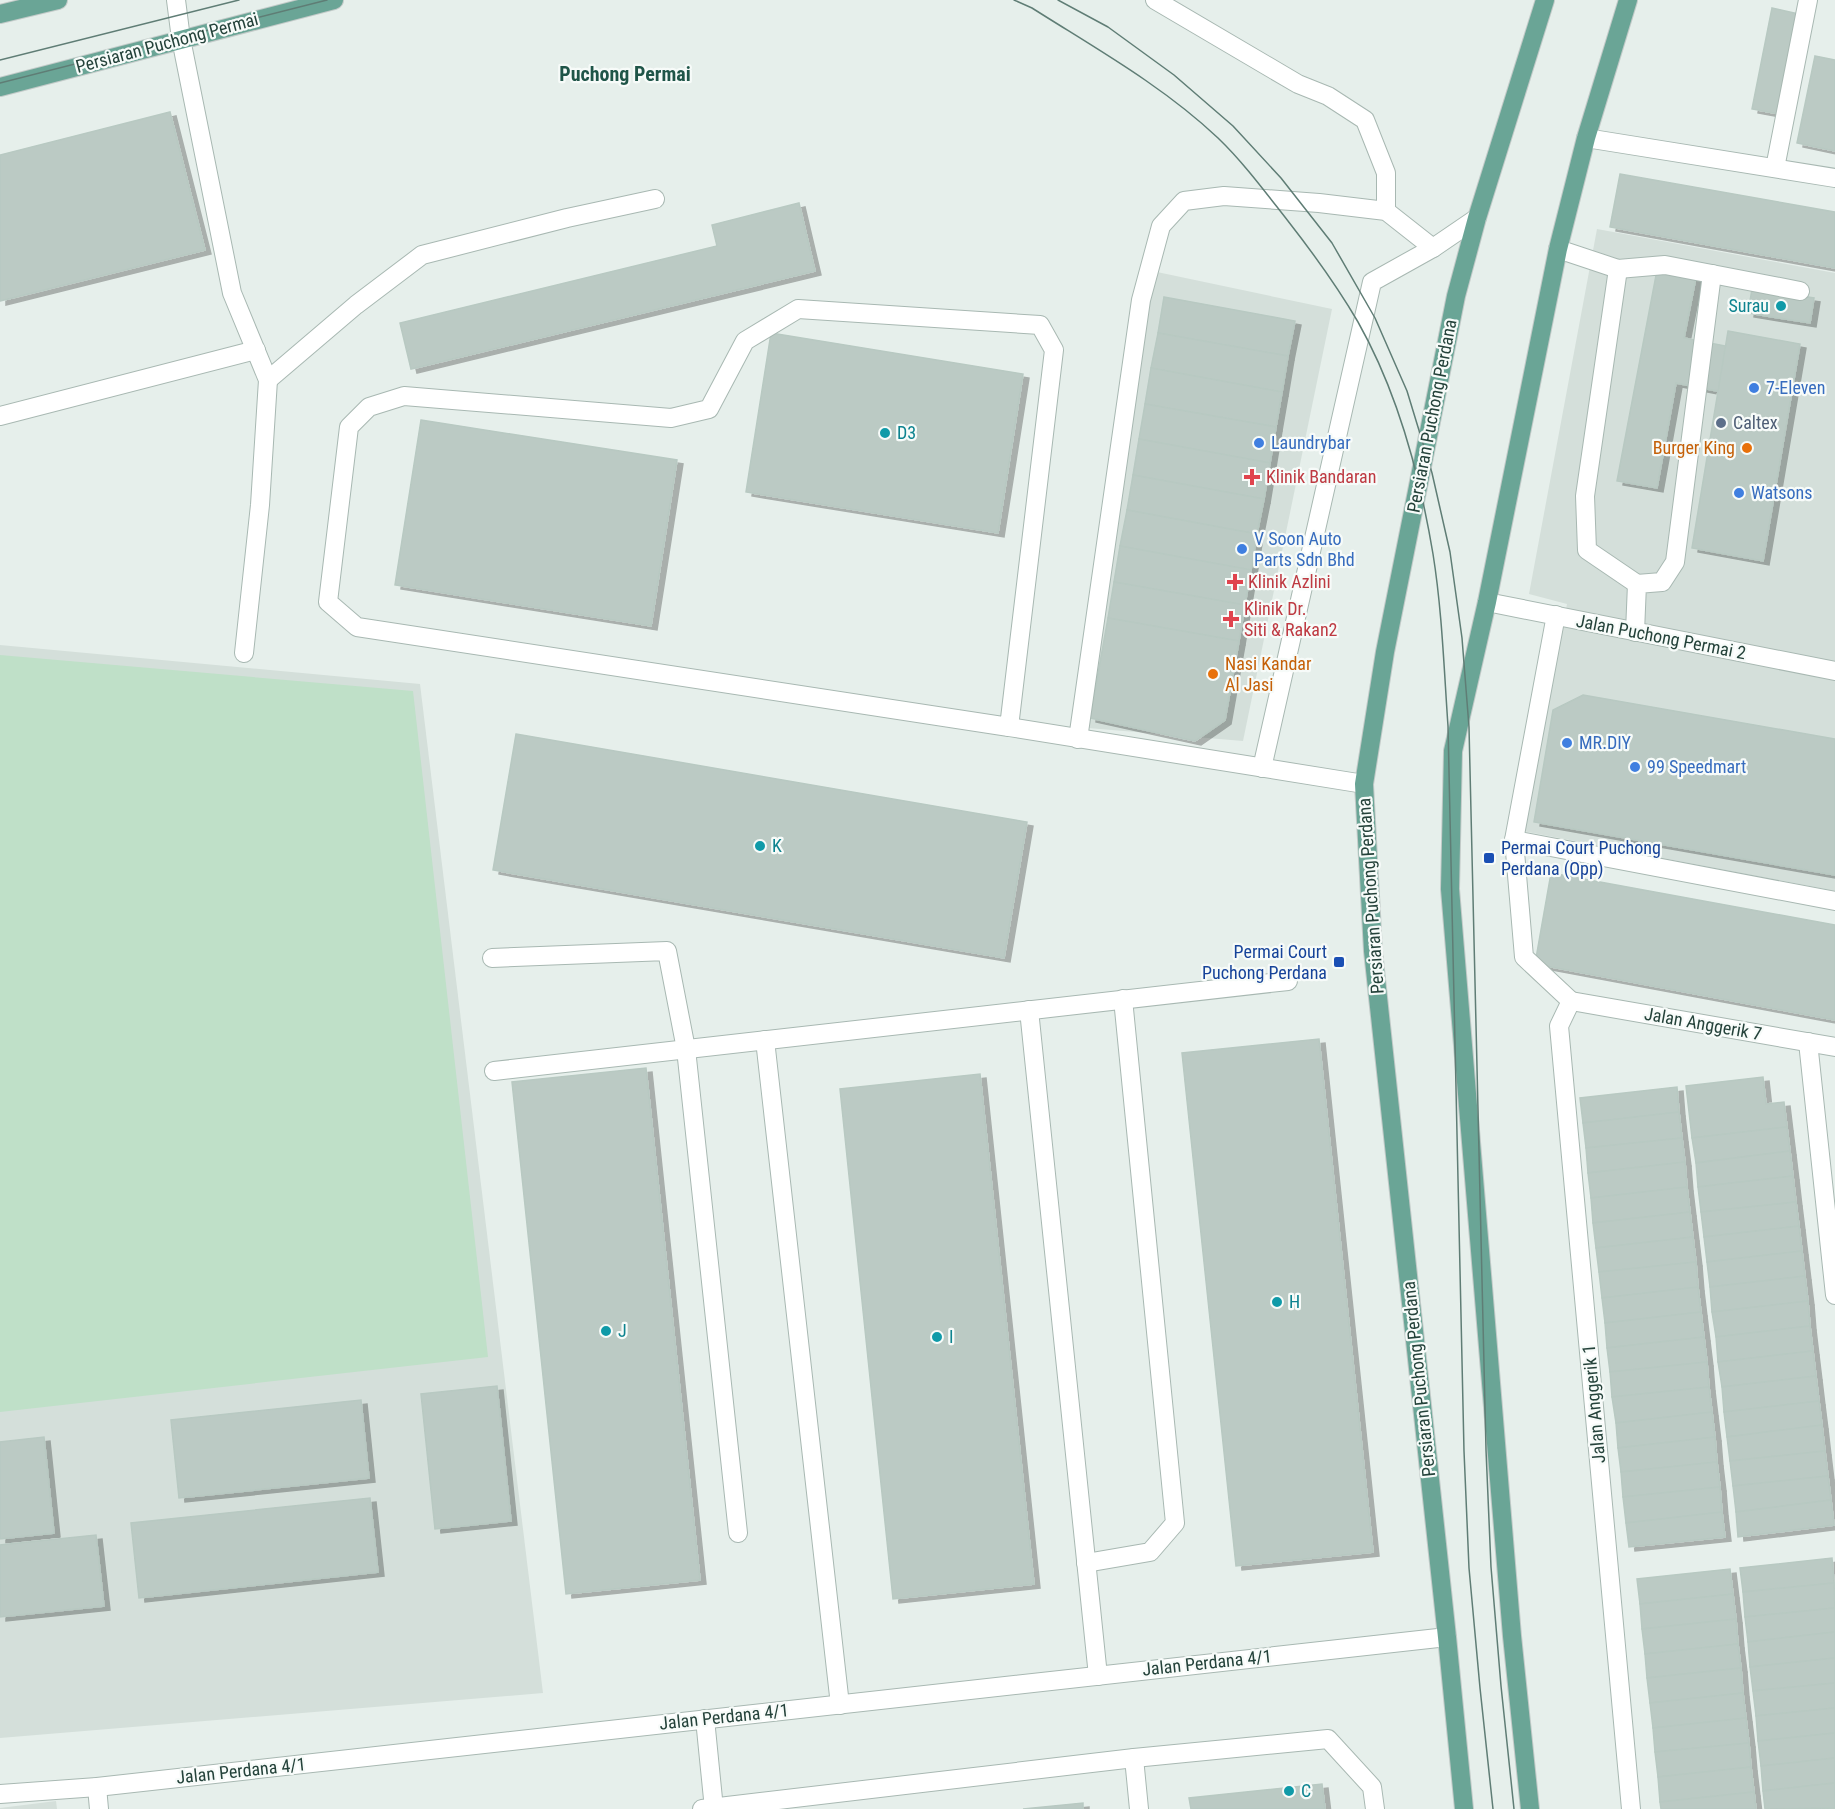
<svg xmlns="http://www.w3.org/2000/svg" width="1835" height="1809" font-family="'Roboto Condensed',sans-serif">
<defs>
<filter id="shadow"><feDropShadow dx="6" dy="4" stdDeviation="0" flood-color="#0004"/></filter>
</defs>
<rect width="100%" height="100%" fill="#e6efeb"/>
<g fill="#d4dfda">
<path d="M1597 229 1835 273V891L1523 831 1567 604 1529 594Z"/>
<path d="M1157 272 1332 309 1243 741 1088 728 1148 305Z"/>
<path d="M0 645 420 684 543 1693 0 1738Z"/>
<path d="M56 1801 57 1809H0V1808Z"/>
</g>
<path fill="#bfe0c8" d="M0 655 413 691 488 1357 0 1412Z"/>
<g fill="#bbcac4" stroke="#b8c9c2" stroke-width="1.5" filter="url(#shadow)">
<path d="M1772 8 1799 14 1779 114 1752 109Z"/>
<path d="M1815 56 1835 60V151L1797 143Z"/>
<path d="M170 112 205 250 0 301V155Z"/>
<path d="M1620 174 1835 212V268L1610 227Z"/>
<path d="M799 203 815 271 411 369 400 323 717 246 712 225Z"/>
<path d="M1657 270 1696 277 1684 338 1741 349 1733 394 1676 383 1657 488 1617 481Z"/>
<path d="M1752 289 1814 298 1810 323 1748 313Z"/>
<path d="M1164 297 1295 321 1288 356 1158 333Z"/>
<path d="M1728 331 1800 344 1763 561 1692 548Z"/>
<path d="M771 333 1023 374 998 533 746 492Z"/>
<path d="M1158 333 1288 356 1282 392 1151 368Z"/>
<path d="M1151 368 1282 392 1276 427 1145 404Z"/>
<path d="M1145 404 1276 427 1270 463 1139 439Z"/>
<path d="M421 420 677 460 651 626 395 585Z"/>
<path d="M1139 439 1270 463 1264 499 1133 475Z"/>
<path d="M1133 475 1264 499 1257 534 1127 510Z"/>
<path d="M1127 510 1257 534 1251 570 1120 546Z"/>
<path d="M1120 546 1251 570 1245 605 1114 582Z"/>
<path d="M1114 582 1245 605 1239 641 1108 618Z"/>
<path d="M1108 618 1239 641 1225 720 1195 741 1090 718Z"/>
<path d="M1583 695 1835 739V875L1534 822 1553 710Z"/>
<path d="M516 734 1027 822 1004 958 493 870Z"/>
<path d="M1551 873 1835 925V1020L1535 964Z"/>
<path d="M1319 1039 1373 1552 1236 1566 1182 1053Z"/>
<path d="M646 1068 700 1580 566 1594 512 1082Z"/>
<path d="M980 1074 1034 1584 893 1599 840 1089Z"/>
<path d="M1763 1077 1766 1104 1784 1102 1787 1127 1692 1138 1686 1086Z"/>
<path d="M1677 1087 1679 1112 1583 1123 1580 1098Z"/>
<path d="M1679 1112 1682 1138 1586 1148 1583 1123Z"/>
<path d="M1787 1127 1790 1151 1696 1163 1692 1138Z"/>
<path d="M1682 1138 1685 1162 1588 1173 1586 1148Z"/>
<path d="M1790 1151 1793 1176 1698 1187 1696 1163Z"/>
<path d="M1685 1162 1687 1187 1591 1198 1588 1173Z"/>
<path d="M1793 1176 1796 1202 1701 1212 1698 1187Z"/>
<path d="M1687 1187 1690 1212 1593 1223 1591 1198Z"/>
<path d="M1796 1202 1799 1226 1704 1237 1701 1212Z"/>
<path d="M1690 1212 1693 1237 1596 1248 1593 1223Z"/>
<path d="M1799 1226 1802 1251 1707 1262 1704 1237Z"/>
<path d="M1693 1237 1696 1262 1599 1272 1596 1248Z"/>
<path d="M1802 1251 1805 1276 1710 1287 1707 1262Z"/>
<path d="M1696 1262 1698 1287 1602 1298 1599 1272Z"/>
<path d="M1805 1276 1808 1301 1712 1312 1710 1287Z"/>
<path d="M1698 1287 1701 1312 1605 1323 1602 1298Z"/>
<path d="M1808 1301 1810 1326 1716 1337 1712 1312Z"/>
<path d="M1701 1312 1704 1337 1607 1348 1605 1323Z"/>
<path d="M1810 1326 1813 1351 1718 1362 1716 1337Z"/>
<path d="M1704 1337 1707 1362 1610 1372 1607 1348Z"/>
<path d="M1813 1351 1816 1376 1722 1387 1718 1362Z"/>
<path d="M1707 1362 1709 1387 1612 1397 1610 1372Z"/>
<path d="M1816 1376 1819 1401 1724 1412 1722 1387Z"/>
<path d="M497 1386 511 1521 435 1529 421 1394Z"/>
<path d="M1709 1387 1712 1412 1616 1423 1612 1397Z"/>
<path d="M361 1400 369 1478 179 1498 171 1420Z"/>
<path d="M1819 1401 1822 1425 1727 1437 1724 1412Z"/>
<path d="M1712 1412 1715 1437 1618 1448 1616 1423Z"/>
<path d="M1822 1425 1825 1451 1730 1461 1727 1437Z"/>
<path d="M44 1437 54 1533 0 1539V1442Z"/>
<path d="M1715 1437 1717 1462 1621 1472 1618 1448Z"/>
<path d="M1825 1451 1828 1476 1733 1486 1730 1461Z"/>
<path d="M1717 1462 1720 1487 1623 1497 1621 1472Z"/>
<path d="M1828 1476 1831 1500 1736 1512 1733 1486Z"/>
<path d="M1720 1487 1722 1512 1626 1523 1623 1497Z"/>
<path d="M370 1498 378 1572 139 1598 131 1523Z"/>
<path d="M1831 1500 1834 1525 1738 1537 1736 1512Z"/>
<path d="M1722 1512 1725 1537 1629 1547 1626 1523Z"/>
<path d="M96 1535 104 1606 0 1617V1545Z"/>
<path d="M1832 1558 1834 1583 1743 1592 1740 1568Z"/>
<path d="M1730 1569 1733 1594 1640 1604 1637 1579Z"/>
<path d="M1834 1583 1835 1608 1745 1617 1743 1592Z"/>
<path d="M1733 1594 1736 1619 1642 1629 1640 1604Z"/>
<path d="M1835 1608V1632L1748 1642 1745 1617Z"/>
<path d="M1736 1619 1738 1644 1645 1654 1642 1629Z"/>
<path d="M1835 1632V1658L1750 1667 1748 1642Z"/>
<path d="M1738 1644 1741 1668 1647 1678 1645 1654Z"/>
<path d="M1835 1658V1683L1753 1691 1750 1667Z"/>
<path d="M1741 1668 1743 1693 1650 1703 1647 1678Z"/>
<path d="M1835 1683V1708L1756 1716 1753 1691Z"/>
<path d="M1743 1693 1746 1718 1653 1728 1650 1703Z"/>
<path d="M1835 1708V1733L1758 1741 1756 1716Z"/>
<path d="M1746 1718 1749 1743 1655 1752 1653 1728Z"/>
<path d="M1835 1733V1758L1761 1766 1758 1741Z"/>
<path d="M1749 1743 1751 1767 1658 1777 1655 1752Z"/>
<path d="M1835 1758V1783L1763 1791 1761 1766Z"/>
<path d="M1751 1767 1754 1792 1660 1802 1658 1777Z"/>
<path d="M1835 1783V1808L1765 1809 1763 1791Z"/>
<path d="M1322 1784 1325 1809H1191L1189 1798Z"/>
<path d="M1754 1792 1756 1809H1661L1660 1802Z"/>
<path d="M1083 1803V1809H1023Z"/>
</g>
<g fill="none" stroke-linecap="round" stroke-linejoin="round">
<defs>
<g id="minor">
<path d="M176 0 181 39 232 293 268 380 260 505 244 653"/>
<path d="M1155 0 1298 84 1328 96 1365 120 1386 173V211"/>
<path d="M1586 138 1835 178"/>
<path d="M1775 168 1808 0"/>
<path d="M1558 249 1618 269 1665 265 1800 291"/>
<path d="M1618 269 1585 496 1587 550 1637 584"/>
<path d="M798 309 1040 325 1054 350 1009 727 357 627 328 602 349 427 369 407 404 396 671 418 709 409 745 341Z"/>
<path d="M268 380 356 305 422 255 567 218 655 199"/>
<path d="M0 416 256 350"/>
<path d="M1487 602 1835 671"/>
<path d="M1556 615 1514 840 1835 901"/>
<path d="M1635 632 1637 584 1662 582 1675 562 1712 274"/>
<path d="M1009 727 1364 784"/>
<path d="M1078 739 1141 300 1161 226 1184 201 1224 196 1319 203 1386 211 1433 248"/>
<path d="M1262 768 1372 282 1433 248 1477 218"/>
<path d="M1514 840 1524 957 1571 1001"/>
<path d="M492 958 667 951 686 1049 738 1533"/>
<path d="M1571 1001 1559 1026 1631 1809"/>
<path d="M1571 1001 1835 1047"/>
<path d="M1029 1010 1098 1676"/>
<path d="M765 1040 840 1705"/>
<path d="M1808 1042 1835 1295"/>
<path d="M494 1071 1288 981"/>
<path d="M1086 1563 1150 1552 1175 1523 1123 999"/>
<path d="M705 1719 714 1809"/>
<path d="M1134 1758 1139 1809"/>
<path d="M97 1787 99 1809"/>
<path d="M0 1794 97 1787 1447 1637"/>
<path d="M702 1809 1134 1758 1328 1739 1372 1787 1375 1809"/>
</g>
<g id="major">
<path d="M0 14 58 0"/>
<path d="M0 87 334 0"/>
<path d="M1464 1809 1447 1637 1373 951 1364 784 1385 652 1456 296 1477 218 1545 0"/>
<path d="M1530 1809 1512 1636 1450 889 1453 751 1487 602 1558 249 1586 138 1628 0"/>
</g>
</defs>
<use href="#minor" stroke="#a8b8b2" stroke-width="20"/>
<use href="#major" stroke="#c2cac8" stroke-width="20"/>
<use href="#minor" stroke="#fff" stroke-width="18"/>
<use href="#major" stroke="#6aa596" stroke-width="18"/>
<g stroke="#5f7d75" stroke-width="1.5">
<path d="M1014 0 1032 8C1095 48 1163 86 1218 138 1244 163 1266 193 1288 221 1313 253 1337 286 1358 322 1397 391 1420 476 1433 554 1442 610 1444 669 1448 726L1464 1451 1469 1568 1480 1688 1493 1809"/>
<path d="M1058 0 1108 27 1174 75 1233 126 1281 178 1332 243 1375 318 1407 391 1432 473 1450 552 1462 638 1469 727 1486 1450 1491 1567 1501 1686 1514 1809"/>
<path d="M0 60 239 0"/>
<path d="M0 83 327 0"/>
</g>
</g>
<g fill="#0f9aa8" stroke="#f7fbf9" stroke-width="2">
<circle cx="1781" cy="306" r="6"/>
<circle cx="885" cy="433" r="6"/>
<circle cx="760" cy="846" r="6"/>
<circle cx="1277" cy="1302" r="6"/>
<circle cx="606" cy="1331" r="6"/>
<circle cx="937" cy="1337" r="6"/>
<circle cx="1289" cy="1791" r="6"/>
</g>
<g fill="#3f7fe0" stroke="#f7fbf9" stroke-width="2">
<circle cx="1754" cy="388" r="6"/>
<circle cx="1259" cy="443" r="6"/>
<circle cx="1739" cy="493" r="6"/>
<circle cx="1242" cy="549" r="6"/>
<circle cx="1567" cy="743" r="6"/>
<circle cx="1635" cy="767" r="6"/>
</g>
<circle fill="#5c6f8a" stroke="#f7fbf9" stroke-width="2" cx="1721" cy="423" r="6"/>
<g fill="#e8710a" stroke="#f7fbf9" stroke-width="2">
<circle cx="1747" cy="448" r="6"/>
<circle cx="1213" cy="674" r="6"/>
</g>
<g fill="#e0444e" stroke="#f7fbf9" stroke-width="2">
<path d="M1249 468h6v6h6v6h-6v6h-6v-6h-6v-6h6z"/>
<path d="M1232 573h6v6h6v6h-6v6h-6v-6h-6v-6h6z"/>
<path d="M1228 610h6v6h6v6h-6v6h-6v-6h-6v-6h6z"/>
</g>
<g fill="#1a4fb4" stroke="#f7fbf9" stroke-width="2">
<rect x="1483" y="852" width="12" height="12" rx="3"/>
<rect x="1333" y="956" width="12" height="12" rx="3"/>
</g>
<g text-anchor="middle" stroke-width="4.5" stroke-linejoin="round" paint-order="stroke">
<g font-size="18" fill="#24423a" stroke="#f7fbf9">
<text transform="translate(167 43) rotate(-15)" y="6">Persiaran Puchong Permai</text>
<text transform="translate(1432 416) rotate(-79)" y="6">Persiaran Puchong Perdana</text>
<text transform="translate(1661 637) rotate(11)" y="6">Jalan Puchong Permai 2</text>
<text transform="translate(1371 896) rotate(-94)" y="6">Persiaran Puchong Perdana</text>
<text transform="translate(1703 1024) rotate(10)" y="6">Jalan Anggerik 7</text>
<text transform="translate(1419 1379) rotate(-96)" y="6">Persiaran Puchong Perdana</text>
<text transform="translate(1594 1404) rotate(-95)" y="6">Jalan Anggerik 1</text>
<text transform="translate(1207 1663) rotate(-6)" y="6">Jalan Perdana 4/1</text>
<text transform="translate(724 1717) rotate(-6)" y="6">Jalan Perdana 4/1</text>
<text transform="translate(241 1771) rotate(-6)" y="6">Jalan Perdana 4/1</text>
</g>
<g font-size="18" fill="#0d838f" stroke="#f7fbf9" text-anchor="start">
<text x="1769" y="312" text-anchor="end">Surau</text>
<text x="897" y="439">D3</text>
<text x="772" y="852">K</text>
<text x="1289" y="1308">H</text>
<text x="618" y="1337">J</text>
<text x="949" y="1343">I</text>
<text x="1301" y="1797">C</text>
</g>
<g font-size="18" fill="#366cbe" stroke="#f7fbf9" text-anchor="start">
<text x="1766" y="394">7-Eleven</text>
<text x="1271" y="449">Laundrybar</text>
<text x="1751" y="499">Watsons</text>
<text x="1254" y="545">V Soon Auto<tspan x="1254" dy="21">Parts Sdn Bhd</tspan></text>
<text x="1579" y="749">MR.DIY</text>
<text x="1647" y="773">99 Speedmart</text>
</g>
<g font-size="18" fill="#4e5e75" stroke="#f7fbf9" text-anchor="start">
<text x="1733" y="429">Caltex</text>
</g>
<g font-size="18" fill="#c56008" stroke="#f7fbf9" text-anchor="end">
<text x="1735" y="454">Burger King</text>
<text x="1225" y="670" text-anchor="start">Nasi Kandar<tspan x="1225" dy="21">Al Jasi</tspan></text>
</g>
<g font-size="18" fill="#be3a42" stroke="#f7fbf9" text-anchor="start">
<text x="1266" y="483">Klinik Bandaran</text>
<text x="1248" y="588">Klinik Azlini</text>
<text x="1244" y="615">Klinik Dr.<tspan x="1244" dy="21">Siti &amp; Rakan2</tspan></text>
</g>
<g font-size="18" fill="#164399" stroke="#f7fbf9" text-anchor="start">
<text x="1501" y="854">Permai Court Puchong<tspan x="1501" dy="21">Perdana (Opp)</tspan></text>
<text x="1327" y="958" text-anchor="end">Permai Court<tspan x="1327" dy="21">Puchong Perdana</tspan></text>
</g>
<g font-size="20" font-weight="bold" fill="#1f5548" stroke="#f7fbf9">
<text x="625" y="81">Puchong Permai</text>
</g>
</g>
</svg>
